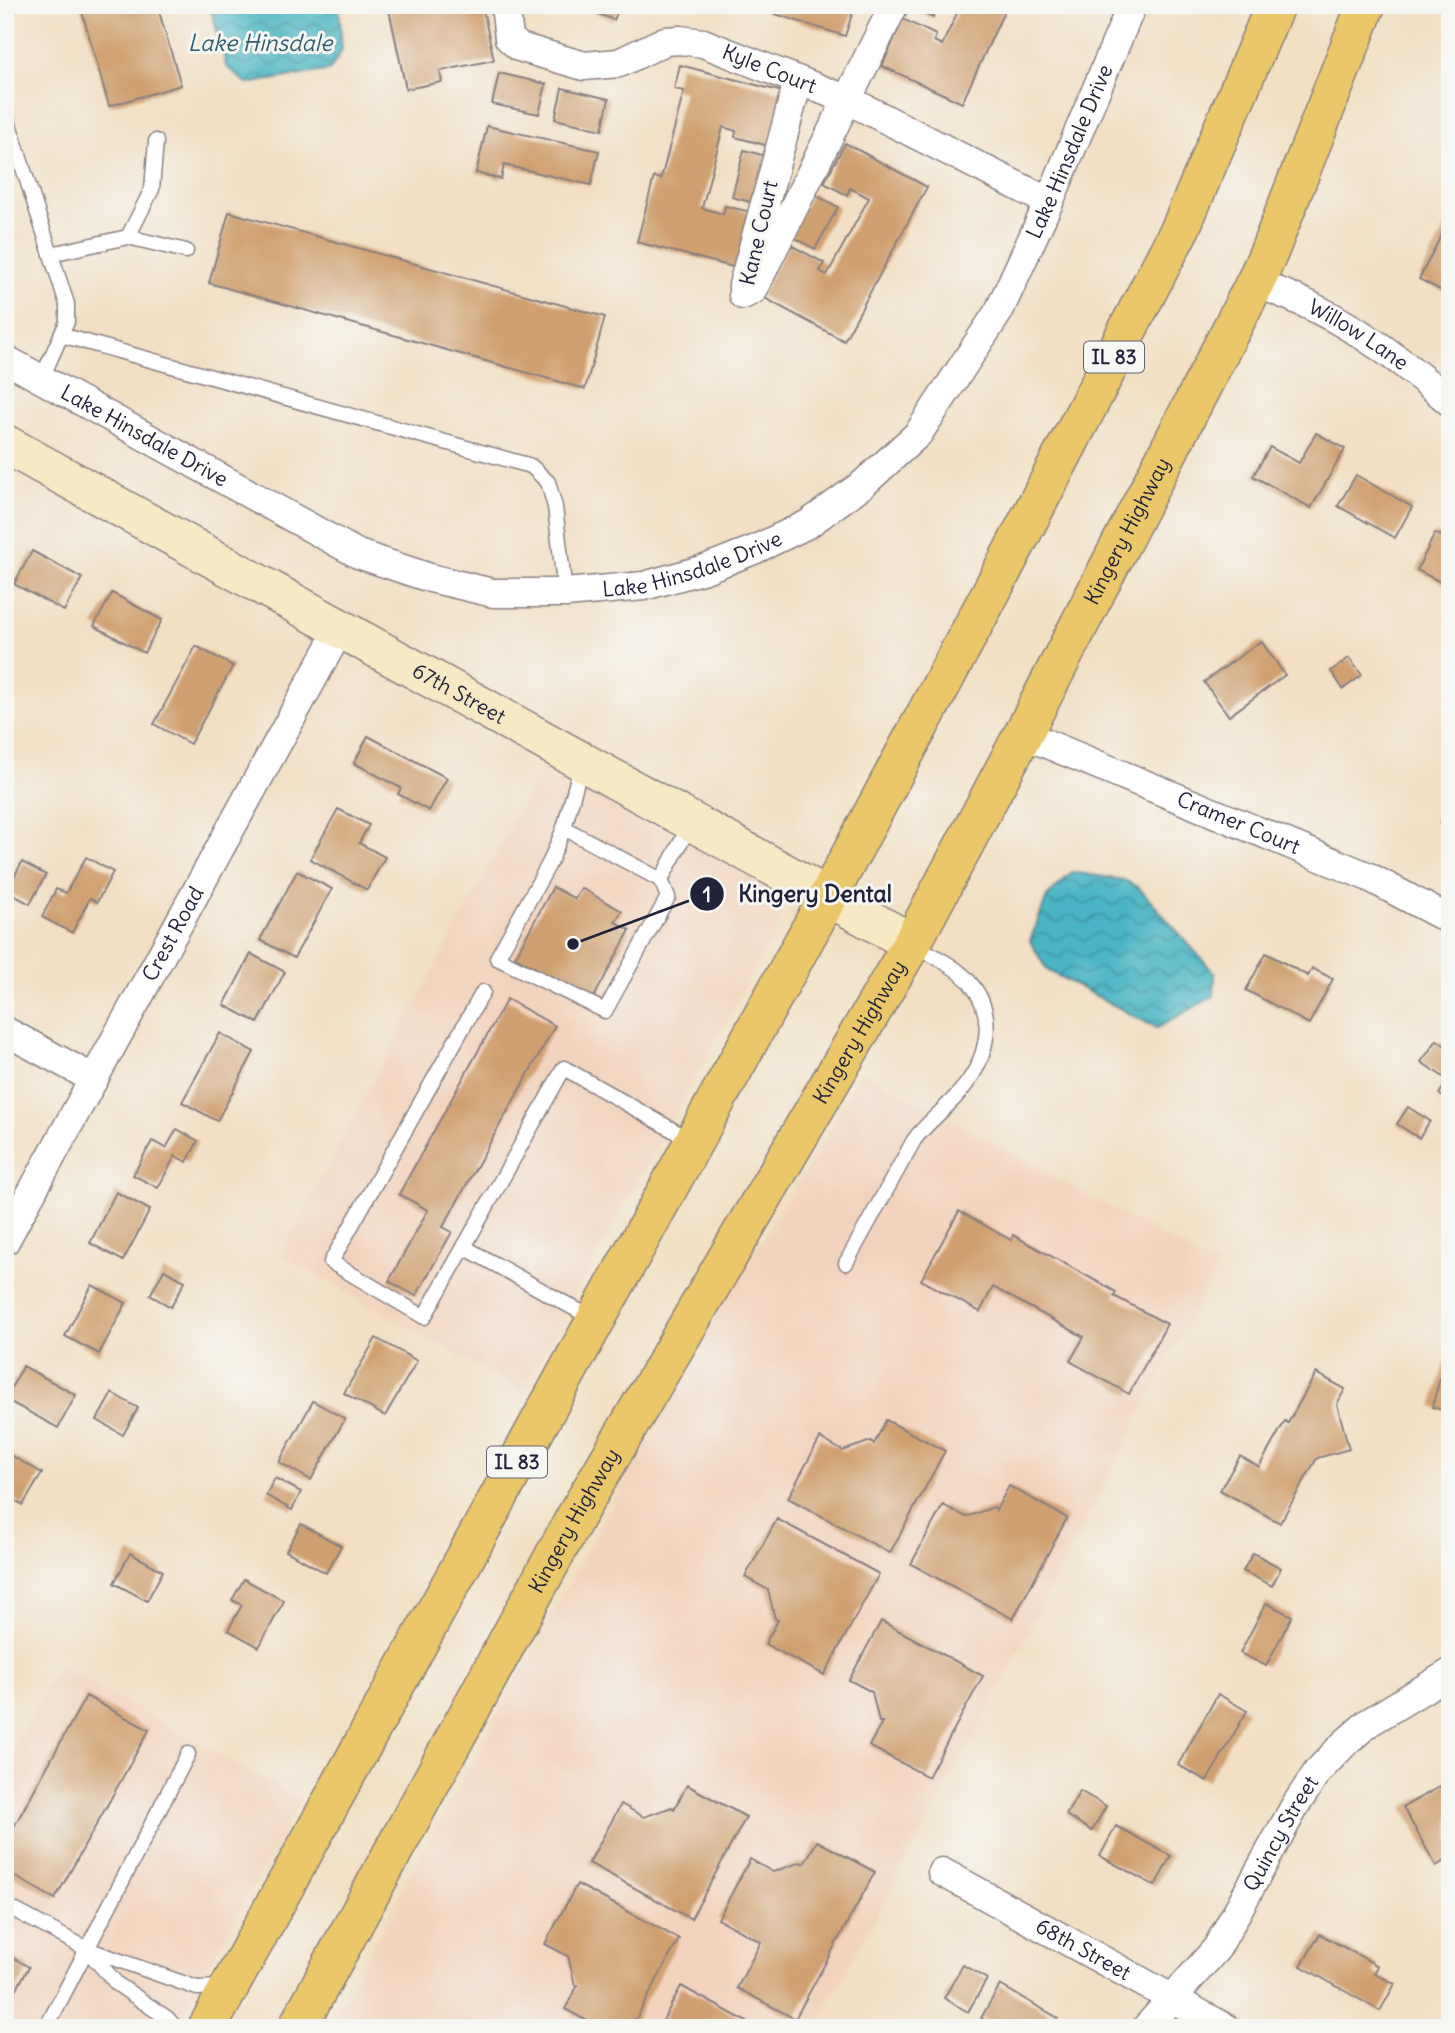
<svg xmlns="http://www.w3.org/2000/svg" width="1455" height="2033" font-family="Delius,sans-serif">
<defs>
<pattern id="water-waves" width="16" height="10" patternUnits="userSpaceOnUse" patternTransform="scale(1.75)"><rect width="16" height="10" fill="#48b5c4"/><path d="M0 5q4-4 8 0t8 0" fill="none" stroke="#3c93a0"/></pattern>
</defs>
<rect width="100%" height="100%" fill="#f6f6f2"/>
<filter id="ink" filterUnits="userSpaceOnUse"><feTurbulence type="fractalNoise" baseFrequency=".0143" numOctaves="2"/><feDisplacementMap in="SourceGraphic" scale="14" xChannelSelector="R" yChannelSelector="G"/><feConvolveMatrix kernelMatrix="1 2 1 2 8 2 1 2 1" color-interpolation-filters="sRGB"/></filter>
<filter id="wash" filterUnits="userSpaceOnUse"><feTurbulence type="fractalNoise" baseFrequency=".00686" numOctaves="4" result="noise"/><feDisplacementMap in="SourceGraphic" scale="28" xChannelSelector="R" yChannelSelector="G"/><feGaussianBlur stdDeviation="1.57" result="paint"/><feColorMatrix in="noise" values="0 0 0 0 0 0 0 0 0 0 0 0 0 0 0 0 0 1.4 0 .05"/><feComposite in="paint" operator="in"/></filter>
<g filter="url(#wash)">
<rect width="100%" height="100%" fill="#f2dfc4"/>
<g fill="#f2d4be">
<path d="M547 759 741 869 775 891 782 914 774 935 522 1392 280 1255Z"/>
<path d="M861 1071 1217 1266 973 1739 815 2028H327L722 1302 813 1160Z"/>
<path d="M59 1666 300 1799 175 2028H5V1762Z"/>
</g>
<g fill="url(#water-waves)" stroke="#356c80" stroke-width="2">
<path d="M210 5H339L342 50 330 70 247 84 226 66Z"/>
<path d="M1072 872 1124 880 1139 888 1215 974 1214 996 1157 1028 1047 970 1030 941 1047 897Z"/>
</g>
<g id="blocks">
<g fill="#cfa071">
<path d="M80 5H157L181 85 109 106Z"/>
<path d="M388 5H482L494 60 440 71 442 82 406 89Z"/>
<path d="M575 5H620L614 20Z"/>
<path d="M754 5H855L845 36 753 7Z"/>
<path d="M904 5H938L933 18Z"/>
<path d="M961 5H1007L962 103 882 66 903 19 936 35 934 41 942 45Z"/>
<path d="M680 65 783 92 769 146 735 137 736 131 723 127 702 208 723 214 725 206 751 212 737 268 637 242 654 177 661 179 684 91 674 89Z"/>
<path d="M499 73 546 84 539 114 492 104Z"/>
<path d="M562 88 609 99 602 130 555 119Z"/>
<path d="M487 126 599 151 591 185 504 165 501 179 476 173Z"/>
<path d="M845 143 927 187 844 341 761 296 789 244 824 263 820 271 827 275 869 198 850 188 847 195 824 183Z"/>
<path d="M744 150 769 157 758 204 732 197Z"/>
<path d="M812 193 838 207 815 249 790 235Z"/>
<path d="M229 212 605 317 585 389 209 283Z"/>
<path d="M1450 218V295L1419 279Z"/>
<path d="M1316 433 1345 449 1311 508 1253 476 1270 447 1299 463Z"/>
<path d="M1356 475 1412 507 1395 538 1338 506Z"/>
<path d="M1435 533 1450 540V587L1417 570Z"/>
<path d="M32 551 82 578 64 611 14 584Z"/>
<path d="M112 593 162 620 144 653 94 626Z"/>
<path d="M1261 641 1285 675 1229 716 1204 682Z"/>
<path d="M196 646 233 666 190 744 154 724Z"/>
<path d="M1349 658 1362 675 1343 689 1331 671Z"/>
<path d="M368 736 447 778 429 811 398 794 401 788 354 763Z"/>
<path d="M1450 806V828L1440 823Z"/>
<path d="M338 809 369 825 359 843 385 857 367 890 310 859Z"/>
<path d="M86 857 113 872 97 902 90 898 72 933 42 917 56 889 66 893Z"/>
<path d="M22 862 46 875 30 904 6 891Z"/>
<path d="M297 871 332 889 294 958 260 940Z"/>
<path d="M553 887 575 899 581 888 622 911 615 922 630 930 593 999 515 957Z"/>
<path d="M1266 953 1308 976 1312 968 1333 979 1309 1024 1246 990Z"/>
<path d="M251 954 285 972 258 1023 224 1005Z"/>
<path d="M507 999 555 1026 443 1227 452 1232 416 1296 389 1281 428 1210 399 1194Z"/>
<path d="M220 1033 254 1052 217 1121 182 1102Z"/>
<path d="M1437 1040 1450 1049V1102L1439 1094 1448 1080 1421 1062Z"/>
<path d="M1408 1107 1430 1121 1419 1138 1397 1124Z"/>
<path d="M177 1129 198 1141 187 1162 175 1156 158 1188 133 1175 152 1141 166 1148Z"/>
<path d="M116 1192 150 1210 123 1261 90 1243Z"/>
<path d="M959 1211 1011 1240 1013 1235 1116 1292 1114 1296 1167 1324 1129 1394 1070 1361 1084 1337 993 1287 980 1312 921 1280Z"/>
<path d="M164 1270 185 1281 171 1307 150 1295Z"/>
<path d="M92 1285 126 1303 99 1354 65 1336Z"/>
<path d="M376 1338 417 1361 385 1416 344 1393Z"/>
<path d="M1447 1353H1450V1412L1432 1407Z"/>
<path d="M23 1366 76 1395 58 1428 5 1399Z"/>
<path d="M1316 1373 1345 1389 1337 1404 1349 1449 1317 1458 1280 1523 1220 1490 1240 1456 1259 1467 1285 1421 1288 1423Z"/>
<path d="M112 1393 138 1408 123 1435 97 1420Z"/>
<path d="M313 1401 345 1419 311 1480 279 1462Z"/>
<path d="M886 1420 945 1451 890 1553 788 1498 820 1438 843 1451 871 1441 874 1444Z"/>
<path d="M5 1452 42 1473 23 1505 5 1495Z"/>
<path d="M275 1478 301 1492 292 1510 266 1495Z"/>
<path d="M1009 1486 1067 1518 1013 1619 911 1564 943 1505 966 1517 994 1507 996 1510Z"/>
<path d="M777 1519 879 1574 824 1675 765 1644 778 1620 775 1619 768 1590 745 1577Z"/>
<path d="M301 1524 341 1546 326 1573 286 1551Z"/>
<path d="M130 1553 163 1571 147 1601 114 1583Z"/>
<path d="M1253 1553 1281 1568 1272 1586 1243 1571Z"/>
<path d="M244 1579 284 1601 259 1647 228 1630 242 1605 232 1600Z"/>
<path d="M1266 1603 1292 1616 1266 1666 1240 1653Z"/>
<path d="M881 1621 983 1676 928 1777 869 1746 882 1722H879L872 1692 849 1680Z"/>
<path d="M1218 1694 1247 1711 1207 1781 1178 1765Z"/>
<path d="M86 1696 149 1730 55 1899 5 1871V1843Z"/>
<path d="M1450 1781V1858L1436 1866 1403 1807Z"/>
<path d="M687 1785 746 1817 691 1919 589 1863 621 1804 644 1817 672 1807 674 1809Z"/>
<path d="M1080 1791 1106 1806 1092 1831 1066 1815Z"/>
<path d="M1116 1826 1171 1856 1155 1886 1100 1856Z"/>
<path d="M817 1841 875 1872 795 2019 737 1988 761 1942 718 1919 750 1859 773 1872 801 1862 804 1864Z"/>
<path d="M577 1884 679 1939 631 2028H600L565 2009 578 1985H575L568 1956 545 1944Z"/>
<path d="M1320 1934 1378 1966 1374 1973 1395 1984 1380 2011 1301 1966Z"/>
<path d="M5 1953 29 1967 5 2009Z"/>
<path d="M963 1965 987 1979 968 2012 944 1998Z"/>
<path d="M1000 1985 1058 2018 1053 2028H999L981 2018Z"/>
<path d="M681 1986 758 2028H659Z"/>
</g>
</g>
</g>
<g filter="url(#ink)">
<use href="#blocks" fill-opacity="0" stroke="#8a8080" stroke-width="2"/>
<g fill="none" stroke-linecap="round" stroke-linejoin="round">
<defs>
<g id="lane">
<path d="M5 112 67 304V322L41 380"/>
<path d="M128 237 152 189 156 141"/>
<path d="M51 254 128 237 186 251"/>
<path d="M61 335 531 466 548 482 555 507 565 593"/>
<path d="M582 763 564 828 661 880 691 823"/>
<path d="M564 828 550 862 497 958 605 1011 668 897 661 880"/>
<path d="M464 1247 424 1317 331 1262 483 992"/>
<path d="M846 1263 914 1140C927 1122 945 1110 959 1093 986 1063 999 1018 971 984 957 966 933 956 913 944"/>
<path d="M595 1320 464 1247 564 1068 692 1141"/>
<path d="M5 1905 87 1949 46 2028"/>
<path d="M87 1949 188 1754"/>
<path d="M87 1949 197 1988 225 1987"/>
<path d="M87 1950 117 1984 167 2018 176 2028"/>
</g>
<g id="street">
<path id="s1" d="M505 5 509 38 519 47 584 66 619 63 665 41 680 40 703 43 848 100 1049 202"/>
<path d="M798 81 743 285V295L753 290 894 5"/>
<path id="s2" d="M1255 283C1329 308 1391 350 1450 402"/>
<path id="s3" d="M5 359 358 554 430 578 493 593H565L644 586 705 569 756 549 808 524 863 484 918 434 999 311 1049 202 1132 5"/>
<path id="s4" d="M1023 734 1369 877 1450 920"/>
<path d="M5 1031 94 1079"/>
<path id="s5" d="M5 1241 341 627"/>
<path id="s6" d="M942 1872 1226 2028"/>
<path id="s7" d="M1146 2028 1217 1948 1295 1806 1318 1771 1344 1744 1368 1723 1450 1673"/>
</g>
<g id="secondary">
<path id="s8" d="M5 444 912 943"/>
</g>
<g id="highway">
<path d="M207 2028 828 897 998 579 1181 227 1275 5"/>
<path id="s9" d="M297 2028 577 1514 912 943 1023 734 1255 283 1269 252 1366 5"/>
</g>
</defs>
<use href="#lane" stroke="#8a8080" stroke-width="17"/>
<use href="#street" stroke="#8a8080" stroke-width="31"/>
<use href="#secondary" stroke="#8a8080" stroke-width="41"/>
<use href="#highway" stroke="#8a8080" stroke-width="41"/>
<use href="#lane" stroke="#fff" stroke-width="14"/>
<use href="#street" stroke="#fff" stroke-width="28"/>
<use href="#secondary" stroke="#f7e9c3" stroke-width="38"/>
<use href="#highway" stroke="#eac769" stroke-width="38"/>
</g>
</g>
<g text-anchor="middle" stroke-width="6" stroke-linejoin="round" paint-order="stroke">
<g fill="#f6f6f2" stroke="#626272" stroke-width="2">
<rect x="1084" y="341.5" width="60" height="31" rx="5"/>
<rect x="487" y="1446.5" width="60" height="31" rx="5"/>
</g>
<g font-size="19" font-weight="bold" fill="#22223b">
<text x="1114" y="364">IL 83</text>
<text x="517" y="1469">IL 83</text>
</g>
<g font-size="21" fill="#22223b" stroke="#f6f6f2">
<text dy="7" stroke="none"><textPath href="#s1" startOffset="310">Kyle Court</textPath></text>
<text dy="7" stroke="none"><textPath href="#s3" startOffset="1335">Lake Hinsdale Drive</textPath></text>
<text transform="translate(759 233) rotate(-77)" y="7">Kane Court</text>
<text dy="7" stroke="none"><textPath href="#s2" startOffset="116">Willow Lane</textPath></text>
<text dy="7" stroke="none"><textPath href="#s3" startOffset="159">Lake Hinsdale Drive</textPath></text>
<text dy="7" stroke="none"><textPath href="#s9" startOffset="1712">Kingery Highway</textPath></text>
<text dy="7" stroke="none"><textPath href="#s3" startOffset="747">Lake Hinsdale Drive</textPath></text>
<text dy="7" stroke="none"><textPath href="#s8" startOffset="518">67th Street</textPath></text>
<text dy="7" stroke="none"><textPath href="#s4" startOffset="233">Cramer Court</textPath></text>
<text dy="7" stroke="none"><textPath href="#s5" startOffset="350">Crest Road</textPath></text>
<text dy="7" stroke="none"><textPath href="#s9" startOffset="1144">Kingery Highway</textPath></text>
<text dy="7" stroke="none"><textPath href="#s9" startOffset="578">Kingery Highway</textPath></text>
<text dy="7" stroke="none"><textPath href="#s7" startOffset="238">Quincy Street</textPath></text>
<text dy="7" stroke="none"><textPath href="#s6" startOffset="161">68th Street</textPath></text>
</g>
<g font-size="23" font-style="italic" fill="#315d72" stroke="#f6f6f2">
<text x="260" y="51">Lake Hinsdale</text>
</g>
</g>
<path fill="none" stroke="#22223b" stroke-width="2.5" d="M573 944L707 894"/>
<g fill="#22223b" stroke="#f6f6f2" stroke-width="2.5">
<circle cx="573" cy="944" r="7"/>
<circle cx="707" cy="894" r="18"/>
</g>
<g font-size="21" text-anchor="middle" font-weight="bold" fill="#fff">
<text x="707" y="902">1</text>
</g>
<g font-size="23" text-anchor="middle" font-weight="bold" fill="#22223b" stroke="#f6f6f2" stroke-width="6" stroke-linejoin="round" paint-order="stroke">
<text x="815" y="902">Kingery Dental</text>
</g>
<rect width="1455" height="2033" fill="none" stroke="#f6f6f2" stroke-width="28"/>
</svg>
